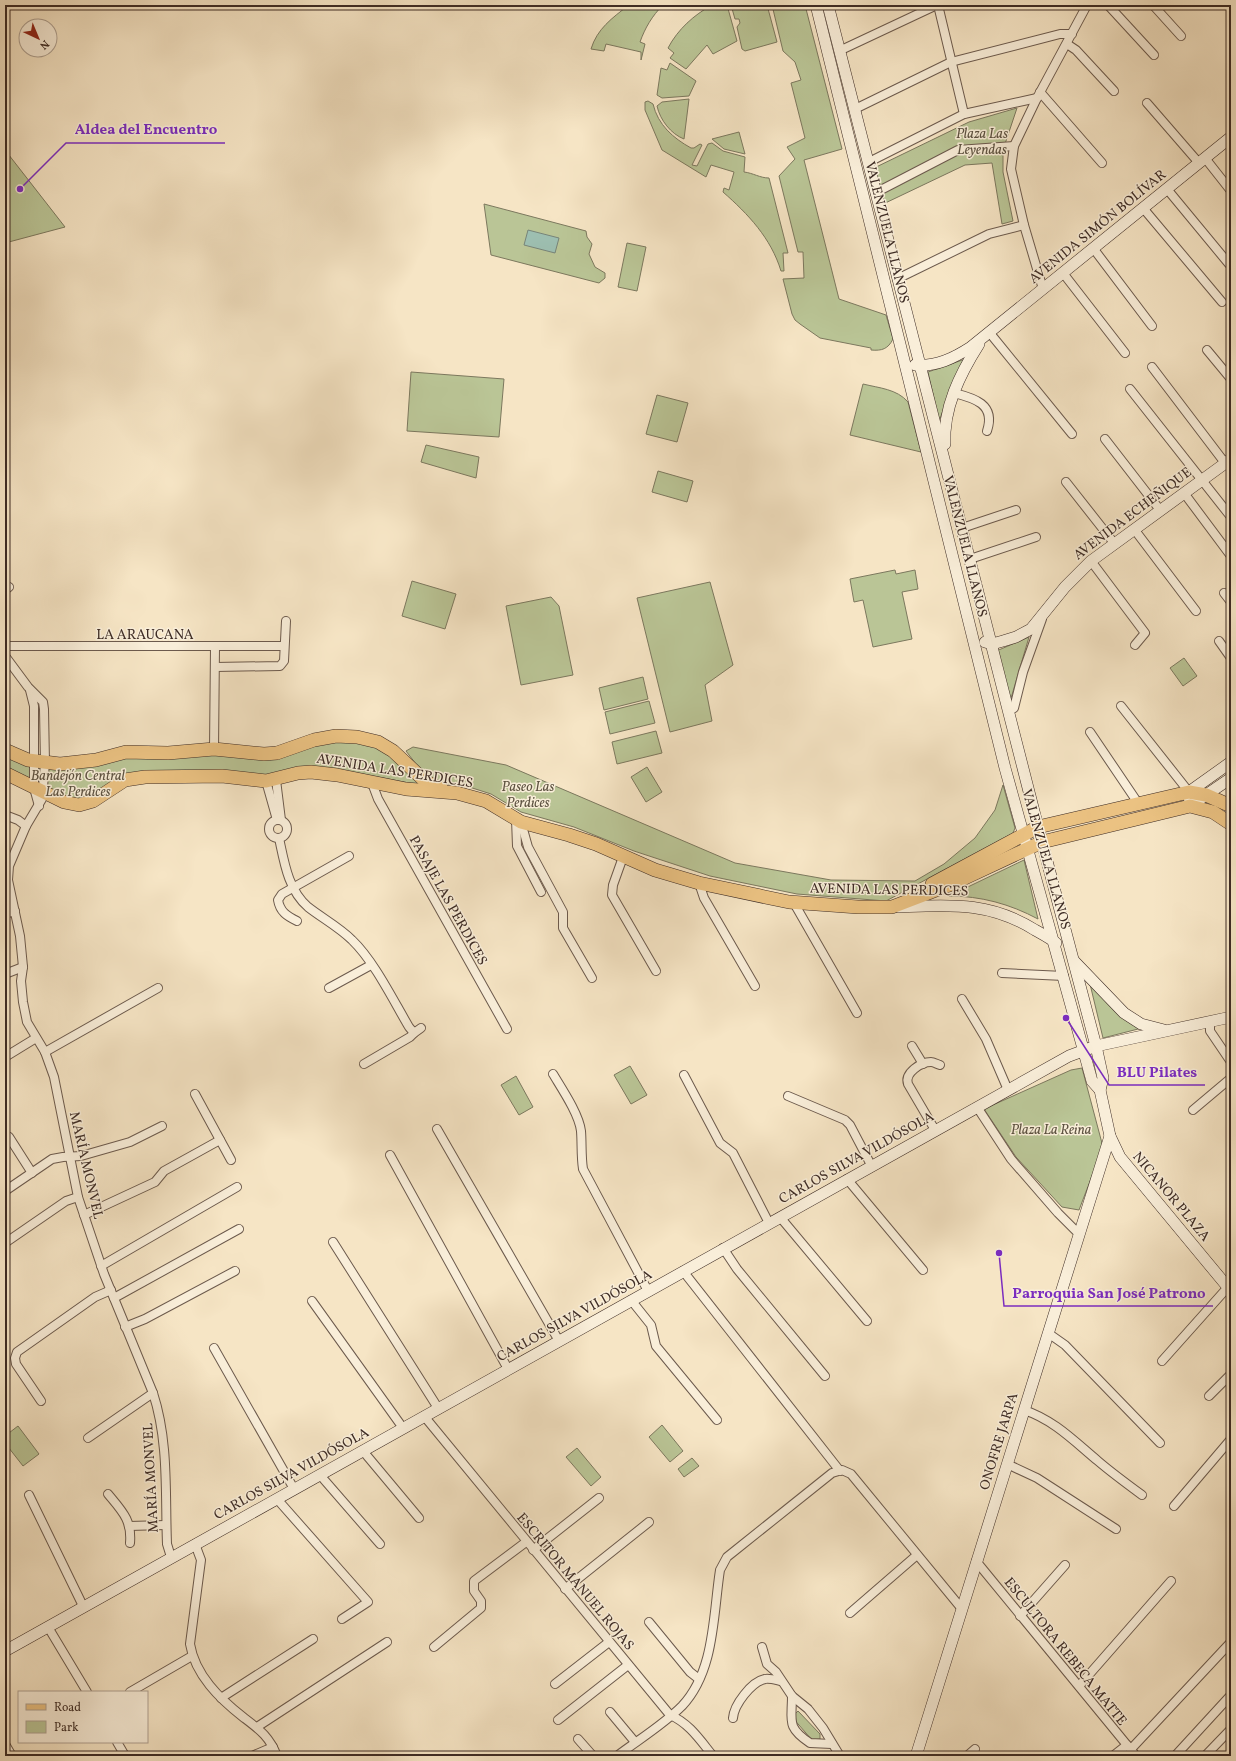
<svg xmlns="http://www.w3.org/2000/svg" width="1236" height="1761" font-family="Vollkorn,serif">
<rect width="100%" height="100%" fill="#f6e5c5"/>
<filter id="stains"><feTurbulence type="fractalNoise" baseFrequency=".005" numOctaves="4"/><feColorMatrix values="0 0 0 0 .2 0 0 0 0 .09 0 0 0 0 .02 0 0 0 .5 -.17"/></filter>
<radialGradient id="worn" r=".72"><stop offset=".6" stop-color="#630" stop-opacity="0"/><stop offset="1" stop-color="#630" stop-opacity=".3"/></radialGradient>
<g fill="#bac596" stroke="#7c785e">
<path d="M629 5H663C652 16 645 28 640 42L645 44 641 60V52L606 44 604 51 591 49C597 29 612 18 629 5Z"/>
<path d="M712 5H727L737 41 713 54 707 45 686 69 670 58 674 53 668 48C678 29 694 15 712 5Z"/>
<path d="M731 5H767L777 42 745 51 742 49 737 27 740 23 739 19H735Z"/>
<path d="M772 5H805L842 149 804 160 839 299 886 315 893 339C888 349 882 351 871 350V348L820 338 800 324 795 320 792 314 783 279 804 278 803 252H798L779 176 795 159 787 147 805 138 791 83 801 80 795 62 783 51Z"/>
<path d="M670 63 696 81 689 96 662 98 657 95 661 68 667 70Z"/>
<path d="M689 99 684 139C671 134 660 120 657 106L662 102Z"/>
<path d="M648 101 653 104C658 125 673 138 691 148H694L700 144 702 145 692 165 697 166 708 144 712 143 723 151 745 157 744 172C753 173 760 178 769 178L788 253H783L784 271H781C771 238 748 214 723 192L724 188 729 190 734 172 711 165 706 177 662 150 645 110V102Z"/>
<path d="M1017 108 1003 150V172L1013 221 1002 224 992 163 965 165 879 206 870 170 969 122Z"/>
<path d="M739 132 745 154 724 149 712 139Z"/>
<path d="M5 150 65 227 5 243Z"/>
<path d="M484 204 586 231 587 237 592 244 589 254 595 267 605 273V278L599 283 491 255Z"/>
<path d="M627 243 646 247 637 291 618 287Z"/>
<path d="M968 358 947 400 939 421 928 372Z"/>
<path d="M411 372 504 379 499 437 407 431Z"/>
<path d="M863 384C879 388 897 389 908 402L921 452 850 435Z"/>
<path d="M657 395 688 403 677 442 646 434Z"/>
<path d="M426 445 479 457 476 478 421 462Z"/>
<path d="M658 471 693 481 687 502 652 492Z"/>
<path d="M895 570 896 574 915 570 918 589 902 592 912 639 873 647 863 600 854 602 850 579Z"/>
<path d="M412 581 456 594 445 629 402 616Z"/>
<path d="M710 582 733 665 705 685 712 721 670 732 637 598Z"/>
<path d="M551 597 559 606 573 675 521 685 506 606Z"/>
<path d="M1029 637 1009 705 994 652Z"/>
<path d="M1184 658 1197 676 1183 686 1170 668Z"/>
<path d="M643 677 648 699 604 710 599 688Z"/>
<path d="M649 701 655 723 610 734 605 712Z"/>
<path d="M656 731 662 753 617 764 612 742Z"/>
<path d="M334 737 380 745 435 788 331 768 297 771 276 777 143 773 79 802 26 779 5 766V753L27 762 130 752 242 753Z"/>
<path d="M413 747 506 765 735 863 831 880 915 881 944 864 975 838 995 810 1003 785 1015 828 1013 833 886 901 797 894 710 876 634 851 574 827 521 812 491 794 463 785 438 783 419 768 406 751Z"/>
<path d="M647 767 662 792 646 802 631 777Z"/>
<path d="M1024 860 1038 919C1010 904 981 896 949 896Z"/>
<path d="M1090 984 1142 1028 1103 1038Z"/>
<path d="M630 1066 647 1095 631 1104 614 1075Z"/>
<path d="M1082 1068 1103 1147 1079 1210 1062 1207 1016 1157 984 1109 1071 1070Z"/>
<path d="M516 1076 533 1107 519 1115 501 1085Z"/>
<path d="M662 1425 683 1451 670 1462 649 1437Z"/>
<path d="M18 1426 39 1454 23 1466 5 1443V1436Z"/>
<path d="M577 1448 601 1477 591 1486 566 1457Z"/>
<path d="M692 1458 699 1466 684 1477 678 1469Z"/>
<path d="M798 1711 820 1734V1739L812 1740 792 1717Z"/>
</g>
<path fill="#9dbfb1" stroke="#778479" d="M528 230 559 238 555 253 524 245Z"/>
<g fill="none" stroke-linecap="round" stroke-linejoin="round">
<defs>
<g id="street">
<path d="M938 5 964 114"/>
<path d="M1108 5 1154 55"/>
<path d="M1153 5 1181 36"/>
<path d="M1067 44 1076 50 1114 91"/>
<path d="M839 51 937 5"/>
<path d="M1040 92 1102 163"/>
<path d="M1147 103 1199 163"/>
<path d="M855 109 951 62 1060 34H1072"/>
<path d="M1205 158 1231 191"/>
<path d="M869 162 964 114 1037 98"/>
<path d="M1167 189 1229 264"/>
<path d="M875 193 958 150 1014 146"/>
<path d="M1143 208 1222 302"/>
<path d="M1093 248 1152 326"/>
<path d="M1063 273 1125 353"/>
<path d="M897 279 989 234 1024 225"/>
<path d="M1043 289 1024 225 1011 169 1014 146 1037 98 1087 5"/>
<path d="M989 332 1072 434"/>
<path d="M1207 350 1231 379"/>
<path d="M1152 367 1225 463"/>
<path d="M1130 389 1231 517"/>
<path d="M954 393C974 398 996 404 987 431"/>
<path d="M1105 439 1160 510"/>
<path d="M1066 482 1114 543"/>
<path d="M1184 493 1231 556"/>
<path d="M962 528 1016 510"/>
<path d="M1134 529 1196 611"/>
<path d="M970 559 1036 537"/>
<path d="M1091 561 1145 633 1135 645"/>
<path d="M5 590 9 587"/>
<path d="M1224 593 1231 602"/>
<path d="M1219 641 1231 658"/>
<path d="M5 646H284"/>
<path d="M5 656 28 687 43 702 44 709 45 763 42 799 26 826 9 866 8 880 20 936 23 967 21 981 23 1002 27 1022 45 1052 54 1077 78 1197 104 1274 153 1393C169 1442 165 1493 167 1544L171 1557"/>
<path d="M215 667 280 666 284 661 286 621"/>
<path d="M30 690 34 706V788L39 806"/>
<path d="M1121 706 1189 792"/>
<path d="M1009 711 1014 708 1023 672 1042 619"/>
<path d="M1090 732 1138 803"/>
<path d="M214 749 215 647"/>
<path d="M276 780 281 820"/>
<path d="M266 781 277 820"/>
<path d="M372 783 378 799 507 1029"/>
<path d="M5 815 18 820 26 826"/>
<path d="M516 819 517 846 541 892"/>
<circle cx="278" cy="829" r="9"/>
<path d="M521 822 528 847 563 912V928L592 978"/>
<path d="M279 838C284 861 288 890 308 907 322 918 339 927 352 940 374 961 393 1000 409 1027L414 1033 421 1028"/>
<path d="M623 857 613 885 612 895 656 971"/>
<path d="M699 883 704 898 755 986"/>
<path d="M794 903 857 1013"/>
<path d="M5 914 15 911"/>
<path d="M297 921C287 916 280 912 278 900L282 894 349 856"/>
<path d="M1002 973 1064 976"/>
<path d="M5 974 23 967"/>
<path d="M329 988 371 965"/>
<path d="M962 999 986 1039 1008 1090"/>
<path d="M1210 1021V1031L1231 1062"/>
<path d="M912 1046 923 1064"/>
<path d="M45 1052 158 988"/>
<path d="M5 1057 36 1038"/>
<path d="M364 1064 410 1037 414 1033"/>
<path d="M553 1074C562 1089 579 1114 581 1131 582 1144 581 1156 583 1169L648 1291"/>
<path d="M684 1075 720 1143 733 1153 769 1223"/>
<path d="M195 1094 231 1160"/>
<path d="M788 1096 845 1120 850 1125 871 1165"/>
<path d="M977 1107 1011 1159 1058 1213 1079 1234"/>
<path d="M1193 1110 1231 1078"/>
<path d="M437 1129 559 1341"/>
<path d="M935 1130 908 1084C904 1073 921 1062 931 1062 933 1062 937 1064 940 1065"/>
<path d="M9 1137 32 1173"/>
<path d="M390 1155 508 1369"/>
<path d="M847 1179 923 1270"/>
<path d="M5 1191 52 1159 63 1157 81 1156 130 1142 162 1126"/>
<path d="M84 1215 155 1182 164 1171 220 1140"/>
<path d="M780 1217 867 1321"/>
<path d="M333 1242 438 1408"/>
<path d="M5 1243 66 1201 78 1197"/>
<path d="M723 1248 737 1269 825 1376"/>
<path d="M101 1266 237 1187"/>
<path d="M683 1271 840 1471"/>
<path d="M114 1298 239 1229"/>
<path d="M631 1300 651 1325 656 1346 717 1420"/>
<path d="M312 1301 403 1428"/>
<path d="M125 1327 145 1319 235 1271"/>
<path d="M1048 1333 1065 1345 1160 1443"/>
<path d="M214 1348 294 1489"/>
<path d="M1162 1361 1228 1287"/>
<path d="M1209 1396 1231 1374"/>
<path d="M41 1401 16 1364 15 1358 17 1352 95 1297 111 1290"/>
<path d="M1024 1410C1054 1420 1074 1441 1098 1461 1112 1473 1127 1484 1142 1495"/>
<path d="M424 1416 670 1715C689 1723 700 1740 713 1756"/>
<path d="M88 1438 153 1393"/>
<path d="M363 1451 419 1518"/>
<path d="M1007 1464 1037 1478 1116 1529"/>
<path d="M320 1475 380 1544"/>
<path d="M108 1494C122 1511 132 1520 130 1543"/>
<path d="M29 1495 83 1606"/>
<path d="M277 1499 368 1602 342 1619"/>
<path d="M1174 1506 1231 1439"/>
<path d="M129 1526 166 1525"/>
<path d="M195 1544 201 1560 190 1644C195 1675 220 1699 243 1717 260 1730 269 1736 277 1756"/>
<path d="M533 1550 599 1498"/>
<path d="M976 1561 1136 1756"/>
<path d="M565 1589 649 1522"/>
<path d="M850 1613 917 1555"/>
<path d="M1020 1616 1065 1565"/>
<path d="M649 1622 690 1672 699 1679"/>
<path d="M48 1627 87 1692"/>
<path d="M434 1647 481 1608V1601L474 1591V1581L526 1542"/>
<path d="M762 1647 767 1664 776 1672 792 1696 808 1709 823 1728 840 1756"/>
<path d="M555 1684 609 1642"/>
<path d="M1079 1686 1171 1581"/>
<path d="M130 1692 192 1656"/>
<path d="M792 1696C792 1721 786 1727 810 1743L832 1744"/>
<path d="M221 1698 313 1639"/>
<path d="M610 1712 635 1742"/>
<path d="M733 1718C734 1705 751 1682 765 1679 769 1678 776 1680 781 1681"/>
<path d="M558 1720 628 1665"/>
<path d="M257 1727 387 1642"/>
<path d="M578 1739 593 1756"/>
<path d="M117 1742 124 1754"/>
<path d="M5 1744 12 1756"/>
<path d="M1131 1749 1231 1642"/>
<path d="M252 1756 273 1747"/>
<path d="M617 1756C638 1740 663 1725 682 1706 715 1671 713 1615 720 1570L727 1557 832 1473 842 1470 851 1474 962 1609"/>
<path d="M967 1756 975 1749"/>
<path d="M1113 1756 1127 1745"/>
<path d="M1175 1756 1231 1695"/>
<path d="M1205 1756 1231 1729"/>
</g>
<g id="secondary">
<path d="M816 5 1005 768 1092 1081 1100 1090 1110 1136 1120 1157 1231 1291"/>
<path d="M828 5 1038 827 1096 1046 1103 1078 1100 1090"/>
<path d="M915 365C936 367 954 358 971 347L1231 137"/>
<path d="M945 444C943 408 960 374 979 344"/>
<path d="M985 642 992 644 1003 641 1016 637 1031 629 1065 587 1091 561 1231 459"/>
<path d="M1189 798V792L1231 762"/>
<path d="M1190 806 1231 778"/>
<path d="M898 907C950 905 989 901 1035 930 1042 934 1050 938 1056 943"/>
<path d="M1074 961 1124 1013 1141 1024 1164 1030"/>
<path d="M5 1651 1069 1056 1096 1046 1231 1017"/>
<path d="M916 1756 1110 1136"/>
</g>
<g id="primary">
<path d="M5 750 28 760 60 764 96 760 126 752 168 753 214 749 264 754 277 753 314 740 336 736 357 737 378 742 393 751 426 782 442 789"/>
<path d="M5 773 64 802 79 805 93 801 125 780 145 777 222 776 266 781 298 773 311 772 337 775 406 789 457 793 486 801 521 822 569 835 596 844 655 870 699 883 789 902 858 907H892L952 884 1042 842 1190 806 1213 812 1231 824"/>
<path d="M932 884 1038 827 1189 792 1206 795 1231 806"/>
</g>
</defs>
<use href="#street" stroke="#6c5a4d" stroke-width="10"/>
<use href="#secondary" stroke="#3e2c25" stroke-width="12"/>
<use href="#primary" stroke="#3e2c25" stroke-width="14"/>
<use href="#street" stroke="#f9eed9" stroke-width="8"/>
<use href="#secondary" stroke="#f9eed9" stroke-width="11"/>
<use href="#primary" stroke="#ebc282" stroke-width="13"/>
</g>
<g text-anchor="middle" stroke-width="3" stroke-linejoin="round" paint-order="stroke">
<g font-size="14" font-style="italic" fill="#5d5241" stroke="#f9eed9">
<text x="982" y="138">Plaza Las<tspan x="982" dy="16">Leyendas</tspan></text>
<text x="78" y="780">Bandejón Central<tspan x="78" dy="16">Las Perdices</tspan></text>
<text x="528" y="791">Paseo Las<tspan x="528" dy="16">Perdices</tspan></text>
<text x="1051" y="1134">Plaza La Reina</text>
</g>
<g font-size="14" fill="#3e2c25" stroke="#f9eed9">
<text transform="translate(1097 226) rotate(-39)" y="5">AVENIDA SIMÓN BOLÍVAR</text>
<text transform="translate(888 232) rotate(76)" y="5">VALENZUELA LLANOS</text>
<text transform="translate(1132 513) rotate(-37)" y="5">AVENIDA ECHEÑIQUE</text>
<text transform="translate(966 546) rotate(76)" y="5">VALENZUELA LLANOS</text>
<text x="145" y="639">LA ARAUCANA</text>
<text transform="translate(395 770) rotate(9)" y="5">AVENIDA LAS PERDICES</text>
<text transform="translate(1047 859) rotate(74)" y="5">VALENZUELA LLANOS</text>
<text transform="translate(889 889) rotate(1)" y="5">AVENIDA LAS PERDICES</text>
<text transform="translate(449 900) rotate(61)" y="5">PASAJE LAS PERDICES</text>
<text transform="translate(856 1157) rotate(-29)" y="5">CARLOS SILVA VILDÓSOLA</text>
<text transform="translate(87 1165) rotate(77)" y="5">MARÍA MONVEL</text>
<text transform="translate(1172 1196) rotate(50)" y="5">NICANOR PLAZA</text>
<text transform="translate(574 1315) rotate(-29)" y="5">CARLOS SILVA VILDÓSOLA</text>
<text transform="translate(998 1441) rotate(-73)" y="5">ONOFRE JARPA</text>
<text transform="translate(291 1473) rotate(-29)" y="5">CARLOS SILVA VILDÓSOLA</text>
<text transform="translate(150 1478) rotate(-93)" y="5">MARÍA MONVEL</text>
<text transform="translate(576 1581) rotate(50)" y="5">ESCRITOR MANUEL ROJAS</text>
<text transform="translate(1066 1651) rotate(51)" y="5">ESCULTORA REBECA MATTE</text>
</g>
</g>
<path fill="none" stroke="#7b2cbf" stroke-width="1.5" d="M20 189L66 143H225M1066 1018L1109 1085H1205M999 1253L1004 1306H1213"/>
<g fill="#7b2cbf" stroke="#f9eed9" stroke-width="1.5">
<circle cx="20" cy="189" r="4"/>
<circle cx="1066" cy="1018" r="4"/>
<circle cx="999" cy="1253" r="4"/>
</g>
<g font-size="15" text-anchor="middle" font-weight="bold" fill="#7b2cbf" stroke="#f9eed9" stroke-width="3" stroke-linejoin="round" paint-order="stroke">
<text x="146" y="134">Aldea del Encuentro</text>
<text x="1157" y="1077">BLU Pilates</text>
<text x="1109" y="1298">Parroquia San José Patrono</text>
</g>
<rect width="1236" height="1761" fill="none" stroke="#f6e5c5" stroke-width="20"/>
<rect x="6" y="6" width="1224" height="1749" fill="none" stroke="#3e2c25" stroke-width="2"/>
<rect x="10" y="10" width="1216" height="1741" fill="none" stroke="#3e2c25"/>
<rect x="18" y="1691" width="130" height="52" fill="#f9eed9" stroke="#aea091"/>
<rect x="26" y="1704" width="20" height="6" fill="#ebc282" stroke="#aea091"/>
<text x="54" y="1711" font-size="12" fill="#3e2c25">Road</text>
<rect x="26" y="1721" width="20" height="12" fill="#bac596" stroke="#aea091"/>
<text x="54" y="1731" font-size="12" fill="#3e2c25">Park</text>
<g transform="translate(38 38) rotate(136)"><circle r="19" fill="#f9eed9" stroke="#aea091"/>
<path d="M0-3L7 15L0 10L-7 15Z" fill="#8f2418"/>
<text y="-6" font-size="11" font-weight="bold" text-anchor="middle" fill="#3e2c25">N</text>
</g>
<rect width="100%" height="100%" filter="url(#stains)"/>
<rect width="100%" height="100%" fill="url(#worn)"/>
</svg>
